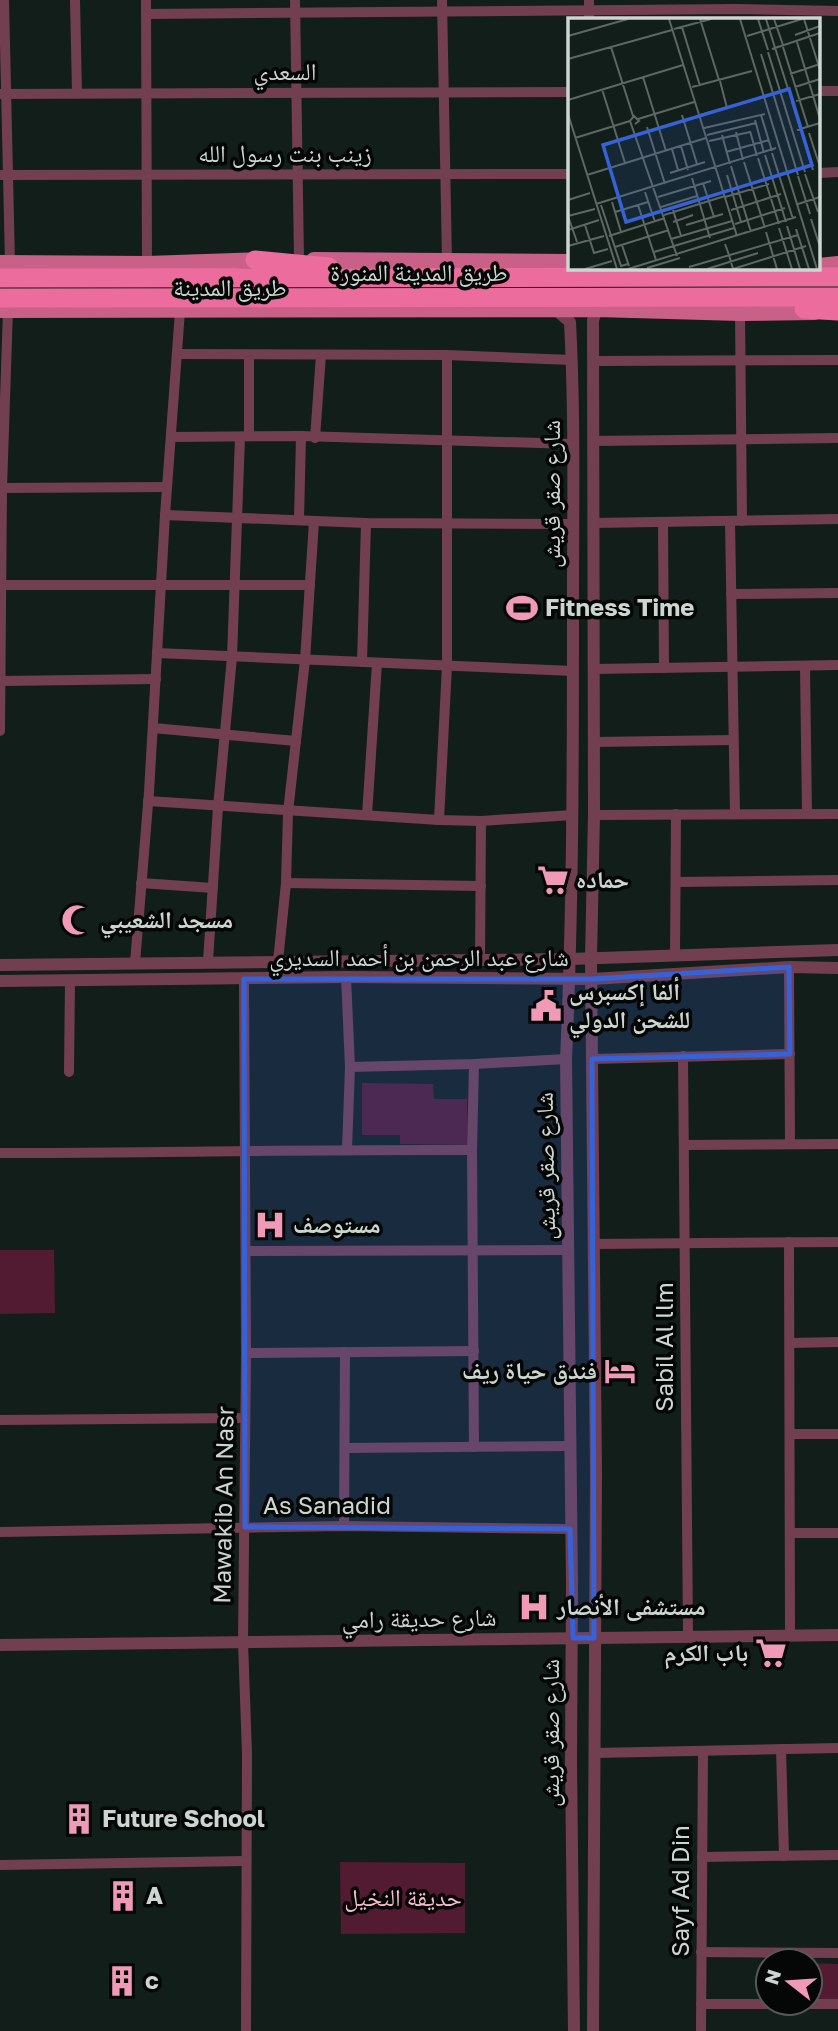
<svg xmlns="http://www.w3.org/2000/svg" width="838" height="2031" font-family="'Golos Text','Noto Naskh Arabic',sans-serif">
<rect width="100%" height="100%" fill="#121e19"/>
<g fill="#521b31">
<path d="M362 1083 433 1084 434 1099H467V1145L400 1144V1135H362Z"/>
<path d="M0 1250H54L55 1313 0 1314Z"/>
<path d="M340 1862 465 1863V1933L341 1934Z"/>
<path d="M810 1963 838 1964V2001L810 2000Z"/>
</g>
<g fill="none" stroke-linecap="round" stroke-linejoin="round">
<g stroke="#723f51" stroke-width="10">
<path d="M4 0 10 263"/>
<path d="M75 0 77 93"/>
<path d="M146 0 147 264"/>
<path d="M295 0 299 260"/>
<path d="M442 0 447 261"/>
<path d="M589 0V19"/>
<path d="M146 14 736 9 838 11"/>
<path d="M819 91H838"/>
<path d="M0 94 570 92"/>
<path d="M819 173 838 172"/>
<path d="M0 175 570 174"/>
<path d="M740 313 742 521"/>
<path d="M178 354 447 355 572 360"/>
<path d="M249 355V436"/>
<path d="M593 361 838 360"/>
<path d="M171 437 301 436 573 444"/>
<path d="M315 438 321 355"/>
<path d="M593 441 838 438"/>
<path d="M2 488 167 487"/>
<path d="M165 515 366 523 573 524"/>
<path d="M299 519 301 436"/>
<path d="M730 521 735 814"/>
<path d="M663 522 664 668"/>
<path d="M593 523 838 519"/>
<path d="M2 585H310"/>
<path d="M731 594 838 593"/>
<path d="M157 653 573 671"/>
<path d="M362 662 366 523"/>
<path d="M805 666 807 814"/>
<path d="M594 669 838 665"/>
<path d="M1 681 156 679"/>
<path d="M153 728 296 741"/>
<path d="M0 731 2 488 8 310"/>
<path d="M594 742 733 740"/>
<path d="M148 801 439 820 481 821 573 815"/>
<path d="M367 815 377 663"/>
<path d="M594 815 838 814"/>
<path d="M439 820 447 666V355"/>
<path d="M677 882 838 880"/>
<path d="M141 883 213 888"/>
<path d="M286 883 481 886"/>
<path d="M675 956 676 814"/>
<path d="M208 961 218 807 232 657 240 437"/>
<path d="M278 961 286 883 288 812 305 660 314 521"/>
<path d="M480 961 481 821"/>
<path d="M135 963 149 792 165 515 180 311"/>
<path d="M789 967 790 1144"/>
<path d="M346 977 350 1067 347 1149"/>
<path d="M244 979 246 1353 243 1642 247 1754 246 2031"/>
<path d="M683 1056 688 1636"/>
<path d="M592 1059 790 1054"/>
<path d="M474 1064 472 1150 474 1447"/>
<path d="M350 1067 474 1064 566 1059"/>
<path d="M69 1072 70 980"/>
<path d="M684 1145 838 1144"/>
<path d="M0 1153C157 1153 314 1149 472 1150"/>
<path d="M789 1242 790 1635"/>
<path d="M593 1244 838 1242"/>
<path d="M246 1251 568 1250"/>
<path d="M790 1343 838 1342"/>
<path d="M246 1353 474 1351"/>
<path d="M0 1420 245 1418"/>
<path d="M790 1434H838"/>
<path d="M345 1448 570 1446"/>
<path d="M344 1526 345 1352"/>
<path d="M0 1532 344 1526 570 1529"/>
<path d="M790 1533H838"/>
<path d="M781 1749 784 1856"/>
<path d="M595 1753 838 1748"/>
<path d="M702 1857 838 1855"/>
<path d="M0 1865 245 1861"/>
<path d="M701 1952 838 1953"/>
<path d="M701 2004H838"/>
<path d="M701 2031 703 1751"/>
</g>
<g stroke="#723f51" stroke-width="12">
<path d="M555 309 570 322C575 415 573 509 573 603 573 755 573 907 566 1059L572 1584 571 1761 574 2031"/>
<path d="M0 965 570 959 838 950"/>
<path d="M0 981 346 977 592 979 789 967 838 968"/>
<path d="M0 1645 838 1635"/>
<path d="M593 2031 596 1474 591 958 594 815 593 320 597 309"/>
</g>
<g stroke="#c96088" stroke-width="16">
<path d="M314 260 570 262"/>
<path d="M0 263 147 264 267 260"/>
<path d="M819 266 838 264"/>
<path d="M0 310 597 309 740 313 815 312"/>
</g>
<g stroke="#ec6c9d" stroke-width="19">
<path d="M255 260 329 267"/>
<path d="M0 278 838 277"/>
<path d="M0 298 838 297"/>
<path d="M804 309 838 311"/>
</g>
</g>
<path fill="#3762d7" fill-opacity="0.2" stroke="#3762d7" stroke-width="5" stroke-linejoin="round" d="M789 967 790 1054 592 1059 594 1638H573L570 1529 245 1527 244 979H592Z"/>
<defs>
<symbol id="stadium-bare" viewBox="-9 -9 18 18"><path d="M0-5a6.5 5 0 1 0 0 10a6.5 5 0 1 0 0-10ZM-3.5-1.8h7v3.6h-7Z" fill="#f09ab7" stroke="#040705" stroke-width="2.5" paint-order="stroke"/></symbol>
<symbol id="supermarket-bare" viewBox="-9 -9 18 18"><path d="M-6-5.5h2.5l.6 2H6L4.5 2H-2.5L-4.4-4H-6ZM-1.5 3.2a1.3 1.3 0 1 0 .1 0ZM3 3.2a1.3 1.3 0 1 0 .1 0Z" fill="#f09ab7" stroke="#040705" stroke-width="2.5" paint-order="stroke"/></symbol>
<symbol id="mosque-bare" viewBox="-9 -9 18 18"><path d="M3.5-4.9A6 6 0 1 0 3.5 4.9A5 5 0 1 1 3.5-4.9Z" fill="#f09ab7" stroke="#040705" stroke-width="2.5" paint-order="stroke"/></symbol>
<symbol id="civic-bare" viewBox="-9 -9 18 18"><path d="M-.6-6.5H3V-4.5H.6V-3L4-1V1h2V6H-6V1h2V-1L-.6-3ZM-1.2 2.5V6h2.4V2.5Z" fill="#f09ab7" stroke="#040705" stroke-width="2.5" paint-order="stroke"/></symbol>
<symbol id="hospital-bare" viewBox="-9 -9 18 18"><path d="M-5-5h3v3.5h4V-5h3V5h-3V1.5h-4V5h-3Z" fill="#f09ab7" stroke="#040705" stroke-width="2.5" paint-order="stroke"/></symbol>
<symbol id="hotel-bare" viewBox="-9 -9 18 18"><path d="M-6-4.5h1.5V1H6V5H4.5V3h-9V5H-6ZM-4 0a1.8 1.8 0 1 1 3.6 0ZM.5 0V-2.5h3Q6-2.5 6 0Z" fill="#f09ab7" stroke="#040705" stroke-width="2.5" paint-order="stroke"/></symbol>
<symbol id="building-bare" viewBox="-9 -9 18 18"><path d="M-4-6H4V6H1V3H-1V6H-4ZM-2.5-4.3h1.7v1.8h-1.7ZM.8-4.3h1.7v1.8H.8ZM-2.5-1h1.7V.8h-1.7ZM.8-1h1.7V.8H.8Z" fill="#f09ab7" stroke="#040705" stroke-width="2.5" paint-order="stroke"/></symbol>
</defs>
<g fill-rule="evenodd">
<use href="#stadium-bare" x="500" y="586" width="44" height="44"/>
<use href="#supermarket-bare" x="531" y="858" width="44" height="44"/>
<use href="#mosque-bare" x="55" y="898" width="44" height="44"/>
<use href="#civic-bare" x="524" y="984" width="44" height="44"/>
<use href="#hospital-bare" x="248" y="1203" width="44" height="44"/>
<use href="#hotel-bare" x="598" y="1349" width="44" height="44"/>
<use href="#hospital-bare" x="512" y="1585" width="44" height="44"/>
<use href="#supermarket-bare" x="749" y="1631" width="44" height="44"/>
<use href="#building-bare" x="57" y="1797" width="44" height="44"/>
<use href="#building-bare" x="101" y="1874" width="44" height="44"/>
<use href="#building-bare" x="100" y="1959" width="44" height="44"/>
</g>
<g text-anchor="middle" stroke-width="7" stroke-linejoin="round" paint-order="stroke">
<g font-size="24" fill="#cdd5d1" stroke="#040705">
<text x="285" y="80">السعدي</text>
<text x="285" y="162">زينب بنت رسول الله</text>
<text x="419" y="281">طريق المدينة المنورة</text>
<text x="230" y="296">طريق المدينة</text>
<text transform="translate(552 494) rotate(-90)" y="8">شارع صقر قريش</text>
<text x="419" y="966">شارع عبد الرحمن بن أحمد السديري</text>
<text transform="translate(546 1166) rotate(-91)" y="8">شارع صقر قريش</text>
<text transform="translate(665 1347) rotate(-90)" y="8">Sabil Al llm</text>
<text transform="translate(224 1505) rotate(-89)" y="8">Mawakib An Nasr</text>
<text x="327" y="1514">As Sanadid</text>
<text transform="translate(419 1619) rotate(-1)" y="8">شارع حديقة رامي</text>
<text transform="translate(551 1733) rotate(-90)" y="8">شارع صقر قريش</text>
<text transform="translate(681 1891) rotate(-90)" y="8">Sayf Ad Din</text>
</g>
<g font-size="24" font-weight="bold" fill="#cdd5d1" stroke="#040705" text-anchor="start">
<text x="545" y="616">Fitness Time</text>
<text x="576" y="888">حماده</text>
<text x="100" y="928">مسجد الشعيبي</text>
<text x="569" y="1000">ألفا إكسبرس<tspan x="569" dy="28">للشحن الدولي</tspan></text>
<text x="293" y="1233">مستوصف</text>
<text x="597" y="1379" text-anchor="end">فندق حياة ريف</text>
<text x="557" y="1615">مستشفى الأنصار</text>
<text x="748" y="1661" text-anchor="end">باب الكرم</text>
<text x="102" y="1827">Future School</text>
<text x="146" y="1904">A</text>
<text x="145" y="1989">c</text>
</g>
<g font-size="24" fill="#fcbacf" stroke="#040705">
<text x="403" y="1906">حديقة النخيل</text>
</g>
</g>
<g transform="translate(568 18)">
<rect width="252" height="252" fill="#121e19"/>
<path fill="none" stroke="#5d6763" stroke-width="2" d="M101 1 169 218M132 1 151 62M172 1 249 251M190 1 200 32M198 1 220 71M206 1 215 27M236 1 252 52M114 9 132 68M106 11 143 1M227 17 252 8M0 18 60 1M179 18 234 1M229 24 252 101M43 29 65 98M215 29 240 109M204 31 252 15M200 34 237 154M193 36 230 157M0 41 104 12M222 56 252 46M75 59 98 133M152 63 159 90M124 69 184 53M227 69 252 61M34 71 57 145M0 82 115 47M228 83 252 76M224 84 245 152M0 96 49 251M114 97 129 146M132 97 193 80M193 97 204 133M70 101 126 84M187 102 196 135M67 106 71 103 66 98 62 103 109 238M79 109 97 166M136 110 197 96M229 112 252 105M182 113 189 138M168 114 175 142M241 115 252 149M139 117 188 105M154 117 162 146M7 120 62 103M141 123 182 114M113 128 120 152M104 131 110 152M158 134 201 122M204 135 225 201M197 137 218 204M190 140 211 206M176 144 197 210M163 148 183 214M102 155 137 144M237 156 250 194M19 157 138 120M159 157 173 204M230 158 242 196M124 160 142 220M135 165 146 199M77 174 87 204M90 179 143 163M157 179 201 166M0 182 22 175M44 184 53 214M28 186 208 130M230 186 252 179M33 187 53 248 60 246M70 187 88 242M93 189 129 178M105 192 113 218M163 192 213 176M47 194 80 184M96 197 157 178M0 198 27 191M0 198 9 224M243 201 252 229M105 204 125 197M167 206 217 190M17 207 26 235 40 231M118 207 155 196M219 208 232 251M211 210 224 251M228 211 241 251M0 212 31 202M198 214 209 251M41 218 97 200M103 221 164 203M157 226 161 237 165 251 238 228M54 227 61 248M0 228 36 218M47 229 101 212M86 234 166 210M121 249 230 217M79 250 112 240M17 251 44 243M60 251 228 199M139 251 190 235"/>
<path fill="#3762d7" fill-opacity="0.15" stroke="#3762d7" stroke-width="3.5" d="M221 71 244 147 58 204 35 127Z"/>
<rect width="252" height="252" fill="none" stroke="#cdd5d1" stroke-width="3.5"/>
</g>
<g transform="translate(789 1982) rotate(287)"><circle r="33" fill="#040705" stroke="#545957" stroke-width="2"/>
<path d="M0-5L12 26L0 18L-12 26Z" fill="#f09ab7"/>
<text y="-10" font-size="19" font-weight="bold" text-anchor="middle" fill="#cdd5d1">N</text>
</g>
</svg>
